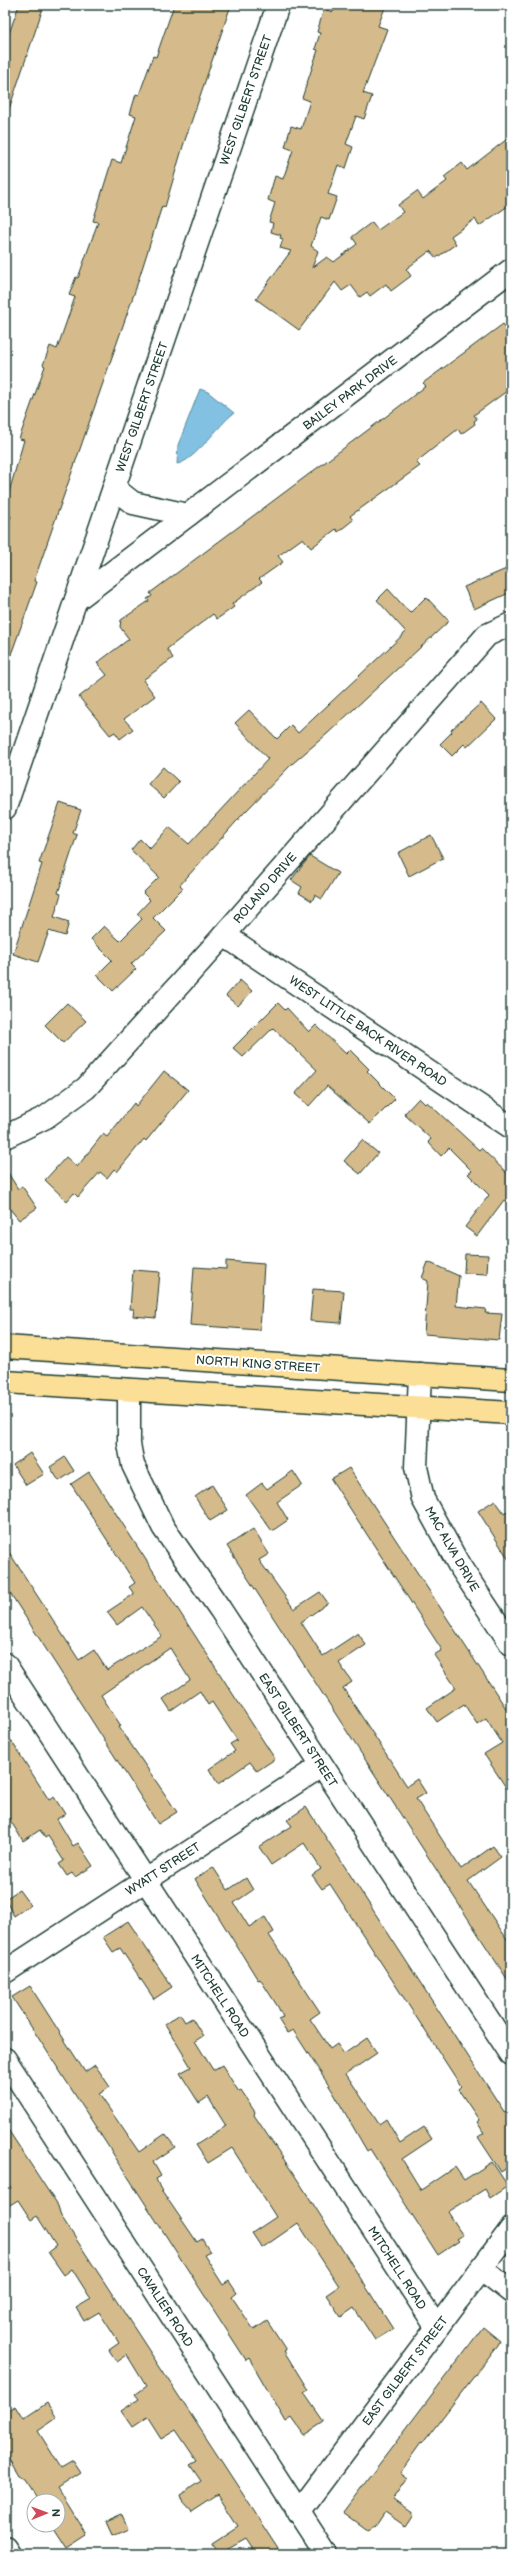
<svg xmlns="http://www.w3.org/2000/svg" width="516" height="2559" font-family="'Balsamiq Sans',sans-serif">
<rect width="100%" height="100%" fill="#fff"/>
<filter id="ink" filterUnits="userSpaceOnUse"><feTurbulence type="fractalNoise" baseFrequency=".025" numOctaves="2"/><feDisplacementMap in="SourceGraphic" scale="8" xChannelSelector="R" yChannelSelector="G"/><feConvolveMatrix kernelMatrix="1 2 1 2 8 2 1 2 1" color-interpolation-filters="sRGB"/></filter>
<g filter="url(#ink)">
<path fill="#82c1e2" stroke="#5a8c9c" d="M200 389 208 392 234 413C218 425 195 461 177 464L178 445Z"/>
<g fill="#d5bb8b" stroke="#1f3d34">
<path d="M19 5H44L8 112 5 111V45Z"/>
<path d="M174 5H231L183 146 165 207 162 206 135 291 34 581 37 582 8 663H5V533L11 516 5 514V490L9 492 24 440 19 439 45 366 43 365 50 346 57 349 75 297 69 295 76 277 78 278 98 222 93 221 112 160 121 163 136 116 130 114 136 94 139 95 153 56 156 57Z"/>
<path d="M335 5H386L378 26 387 29 363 93 372 96 364 119 356 116 346 144 353 147 346 168 338 165 328 194 337 197 329 220 321 217 311 246 318 251 312 268 327 257 334 262 357 244 352 237 372 222 378 230 403 212 398 205 417 191 423 199 447 181 444 177 462 163 467 170 511 136V204L479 226 475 219 451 236 456 244 436 258 430 251 406 269 411 276 391 291 386 284 370 296 367 292 360 297 351 285 342 291 335 282 299 330 256 299 291 251 280 248 283 239 280 238 281 235 271 232 273 223 269 222 275 203 268 200 275 176 283 179 293 150 285 147 291 126 301 129 310 101 302 98 318 50 315 49 320 33 317 32 324 9 333 12Z"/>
<path d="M503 324 511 334V388L474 415 477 419 474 421 475 424 461 434 458 429 416 462 420 466 350 516 353 520 338 532 336 529 311 548 303 538 278 556 283 562 259 579 262 582 232 604 234 607 217 619 213 614 167 649 173 658 143 680 155 696 124 719 133 729 120 739 115 732 110 735 79 697 107 675 97 663 129 639 120 627 121 620 149 601 147 599 152 596 150 593 384 418 426 386 423 383Z"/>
<path d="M511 567V592L474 609 464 587Z"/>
<path d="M388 589 410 613 426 597 449 621 327 734 292 764 243 814 180 885 183 888 153 918 166 931 131 964 136 969 113 991 97 975 112 960 91 939 104 926 120 941 142 919 137 914 150 900 143 893 159 877 131 850 140 839 150 849 169 827 189 844 268 759 235 723 249 710 277 739 291 725 298 733 406 632 377 600Z"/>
<path d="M481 703 496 719 467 747 464 744 452 756 440 744 452 732 451 730Z"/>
<path d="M163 767 179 782 164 798 148 784Z"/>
<path d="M60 803 81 810 73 833 77 835 58 893 61 894 54 917 69 922 65 936 49 931 38 962 13 954 42 864 39 863Z"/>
<path d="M431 835 443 858 409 876 398 853Z"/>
<path d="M310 856 338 873 322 899 315 895 312 901 299 893 302 887 291 880Z"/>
<path d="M240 980 252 991 238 1006 226 996Z"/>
<path d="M67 1003 86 1021 63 1043 45 1025Z"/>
<path d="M278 1003 285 1010 287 1008 309 1032 316 1025 346 1054 350 1050 369 1069 367 1071 395 1099 370 1124 327 1086 309 1106 295 1094 317 1070 273 1028 243 1057 233 1048Z"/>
<path d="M164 1071 188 1090 146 1141 144 1139 117 1172 114 1169 107 1178 100 1172 78 1197 74 1193 67 1201 45 1180 66 1157 77 1167 103 1134 107 1137 134 1103 136 1106Z"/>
<path d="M419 1098 425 1104 427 1102 479 1150 481 1148 511 1177V1205L504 1200 477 1236 465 1227 489 1195 468 1174 472 1171 449 1148 441 1156 428 1142 431 1139 404 1114Z"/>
<path d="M362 1140 378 1153 360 1174 344 1161Z"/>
<path d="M5 1168 18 1189 22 1186 37 1208 19 1220 5 1203Z"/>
<path d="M465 1254 488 1255 487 1274 464 1273Z"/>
<path d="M226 1261 264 1264 260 1330 190 1325 194 1267 226 1269Z"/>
<path d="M428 1262 459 1276 456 1306 486 1309 485 1313 502 1314 499 1340 424 1334 428 1281 422 1278Z"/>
<path d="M133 1270 160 1272 156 1318 133 1316 134 1309H130Z"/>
<path d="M313 1289 344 1291 341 1323 310 1321Z"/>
<path d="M30 1453 44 1474 26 1485 13 1465Z"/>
<path d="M65 1457 74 1471 59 1481 50 1467Z"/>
<path d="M349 1468 511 1716V1795L484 1754 502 1743 486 1718 477 1724 464 1704 437 1722 427 1708 456 1688 434 1655 442 1650 331 1479Z"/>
<path d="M293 1471 302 1485 277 1502 288 1520 272 1531 246 1495 262 1483 267 1489Z"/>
<path d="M89 1472 275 1759 257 1771 250 1762 218 1784 209 1769 235 1751 230 1744 237 1740 212 1702 208 1705 200 1691 171 1711 163 1699 190 1680 170 1648 101 1695 121 1726 119 1727 177 1812 158 1824 5 1585V1546L79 1660 94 1650 107 1670 162 1636 142 1607 117 1625 107 1612 134 1594 129 1587 135 1583 71 1484Z"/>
<path d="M212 1485 228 1510 210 1521 195 1497Z"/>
<path d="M495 1500 504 1513 511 1509V1563L478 1511Z"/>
<path d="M253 1529 269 1554 259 1560 294 1609 320 1592 328 1603 301 1622 323 1656 358 1633 366 1645 339 1663 352 1682 343 1688 407 1786 417 1779 426 1793 416 1799 461 1869 493 1846 501 1857 468 1881 511 1945V1985L227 1546Z"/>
<path d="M5 1731 49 1800 54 1797 65 1814 57 1819 73 1846 78 1843 93 1866 75 1877 72 1873 67 1876 59 1864 64 1861 48 1836 45 1838 40 1830 23 1841 5 1812Z"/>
<path d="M306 1807 505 2113 511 2109V2165L501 2172 478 2137 484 2133 477 2122 479 2120 458 2089 461 2086 330 1884 322 1889 312 1875 321 1869 304 1843 271 1865 259 1847 292 1826 287 1820Z"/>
<path d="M213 1867 228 1890 246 1878 253 1890 234 1903 249 1927 265 1917 274 1932 269 1935 320 2012 310 2019 330 2049 337 2044 344 2054 367 2038 377 2053 346 2074 379 2124 386 2119 400 2143 424 2127 432 2139 402 2159 421 2190 455 2167 464 2180 492 2162 508 2186 490 2198 485 2189 448 2212 463 2235 457 2239 459 2241 438 2255 370 2149 367 2151 333 2092 293 2030 287 2033 278 2019 283 2017 278 2007 260 1979 258 1980 195 1879Z"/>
<path d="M19 1890 30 1905 14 1916 5 1899Z"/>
<path d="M128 1921 172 1987 154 1999 120 1948 113 1952 103 1937Z"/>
<path d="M30 1986 85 2072 95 2065 110 2087 99 2094 139 2152 165 2134 175 2147 153 2162 161 2176 156 2179 160 2188 197 2242 202 2239 210 2252 204 2255 223 2285 229 2281 237 2293 232 2297 254 2330 267 2321 286 2350 284 2351 308 2390 304 2393 324 2422 304 2435 292 2418 286 2422 249 2358 246 2360 12 1997Z"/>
<path d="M180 2014 185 2022 192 2018 203 2036 195 2041 213 2070 222 2065 239 2092 241 2091 255 2112 254 2115 301 2185 393 2329 375 2340 354 2308 341 2317 326 2295 339 2286 298 2223 262 2248 252 2233 276 2217 232 2148 208 2163 196 2145 226 2126 208 2097 199 2103 180 2073 191 2067 165 2024Z"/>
<path d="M5 2125 58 2206 61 2216 282 2554H256L246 2539 219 2554 212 2543 238 2526 218 2495 192 2512 182 2501 180 2495 201 2481 190 2465 197 2461 176 2430 161 2439 147 2417 132 2427 121 2411 139 2399 135 2394 146 2386 127 2355 117 2362 109 2350 119 2343 99 2312 84 2321 76 2308 91 2299 72 2269 64 2275 48 2252 56 2246 37 2216 31 2220 18 2200 5 2208V2191L11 2188 5 2177Z"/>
<path d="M483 2327 500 2341 498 2345 429 2435 422 2444 421 2443 400 2472 408 2478 393 2500 413 2514 405 2526 385 2512 375 2527 373 2526 369 2531 343 2512Z"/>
<path d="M47 2403 57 2418 38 2431 61 2468 73 2461 81 2473 58 2488 87 2535 67 2548 52 2525H58V2501H39L25 2479 20 2476 5 2451V2412L15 2406 23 2419Z"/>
<path d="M122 2515 128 2528 112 2535 106 2522Z"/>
</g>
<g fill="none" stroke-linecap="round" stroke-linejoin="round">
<defs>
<g id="minor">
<path d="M114 488 133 503 188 515"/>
<path d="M76 600 511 270"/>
<path d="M5 808 278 5"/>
<path d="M224 935 511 1127"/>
<path d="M5 1137 46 1117 86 1088 224 935 487 635 511 624"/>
<path d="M420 1374 416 1467 423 1499 459 1565 511 1644"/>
<path d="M129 1390V1444L133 1465 163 1527 220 1609 511 2054"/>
<path d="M5 1664 437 2328"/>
<path d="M5 1972 321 1766"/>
<path d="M5 2059 326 2554"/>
<path d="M482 2269 511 2292"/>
<path d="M298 2513 511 2229"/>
<path d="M5 2548 9 2554"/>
</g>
<g id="major">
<path d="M5 1347 511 1380"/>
<path d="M5 1382 511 1413"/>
</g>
</defs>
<use href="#minor" stroke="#1f3d34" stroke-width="25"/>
<use href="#major" stroke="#1f3d34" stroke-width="25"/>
<use href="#minor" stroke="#fff" stroke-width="22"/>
<use href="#major" stroke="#fbdf96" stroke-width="22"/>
</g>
</g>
<g text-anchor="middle" stroke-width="4" stroke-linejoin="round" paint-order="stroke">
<g font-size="12" fill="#1f3d34" stroke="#fff">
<text transform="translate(246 100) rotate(-71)" y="4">WEST GILBERT STREET</text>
<text transform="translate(350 393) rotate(-37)" y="4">BAILEY PARK DRIVE</text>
<text transform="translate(142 407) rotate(-71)" y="4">WEST GILBERT STREET</text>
<text transform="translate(265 888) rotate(-49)" y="4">ROLAND DRIVE</text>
<text transform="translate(368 1031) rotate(34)" y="4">WEST LITTLE BACK RIVER ROAD</text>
<text transform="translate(258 1364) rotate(4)" y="4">NORTH KING STREET</text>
<text transform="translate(452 1549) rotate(60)" y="4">MAC ALVA DRIVE</text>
<text transform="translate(298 1730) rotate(57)" y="4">EAST GILBERT STREET</text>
<text transform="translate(163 1869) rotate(-33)" y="4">WYATT STREET</text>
<text transform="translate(220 1996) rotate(57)" y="4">MITCHELL ROAD</text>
<text transform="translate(397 2268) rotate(57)" y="4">MITCHELL ROAD</text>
<text transform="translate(165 2307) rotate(57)" y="4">CAVALIER ROAD</text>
<text transform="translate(405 2371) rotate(-53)" y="4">EAST GILBERT STREET</text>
</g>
</g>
<rect width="516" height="2559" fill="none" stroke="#fff" stroke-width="20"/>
<rect x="10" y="10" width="496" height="2539" fill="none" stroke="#1f3d34" stroke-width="1.5" filter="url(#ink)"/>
<g transform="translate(46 2513) rotate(89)"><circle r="19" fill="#ffffff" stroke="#a5b1ae"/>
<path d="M0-3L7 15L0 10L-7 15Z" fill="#d1495b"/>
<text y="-6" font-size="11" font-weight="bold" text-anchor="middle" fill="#1f3d34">N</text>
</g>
</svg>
